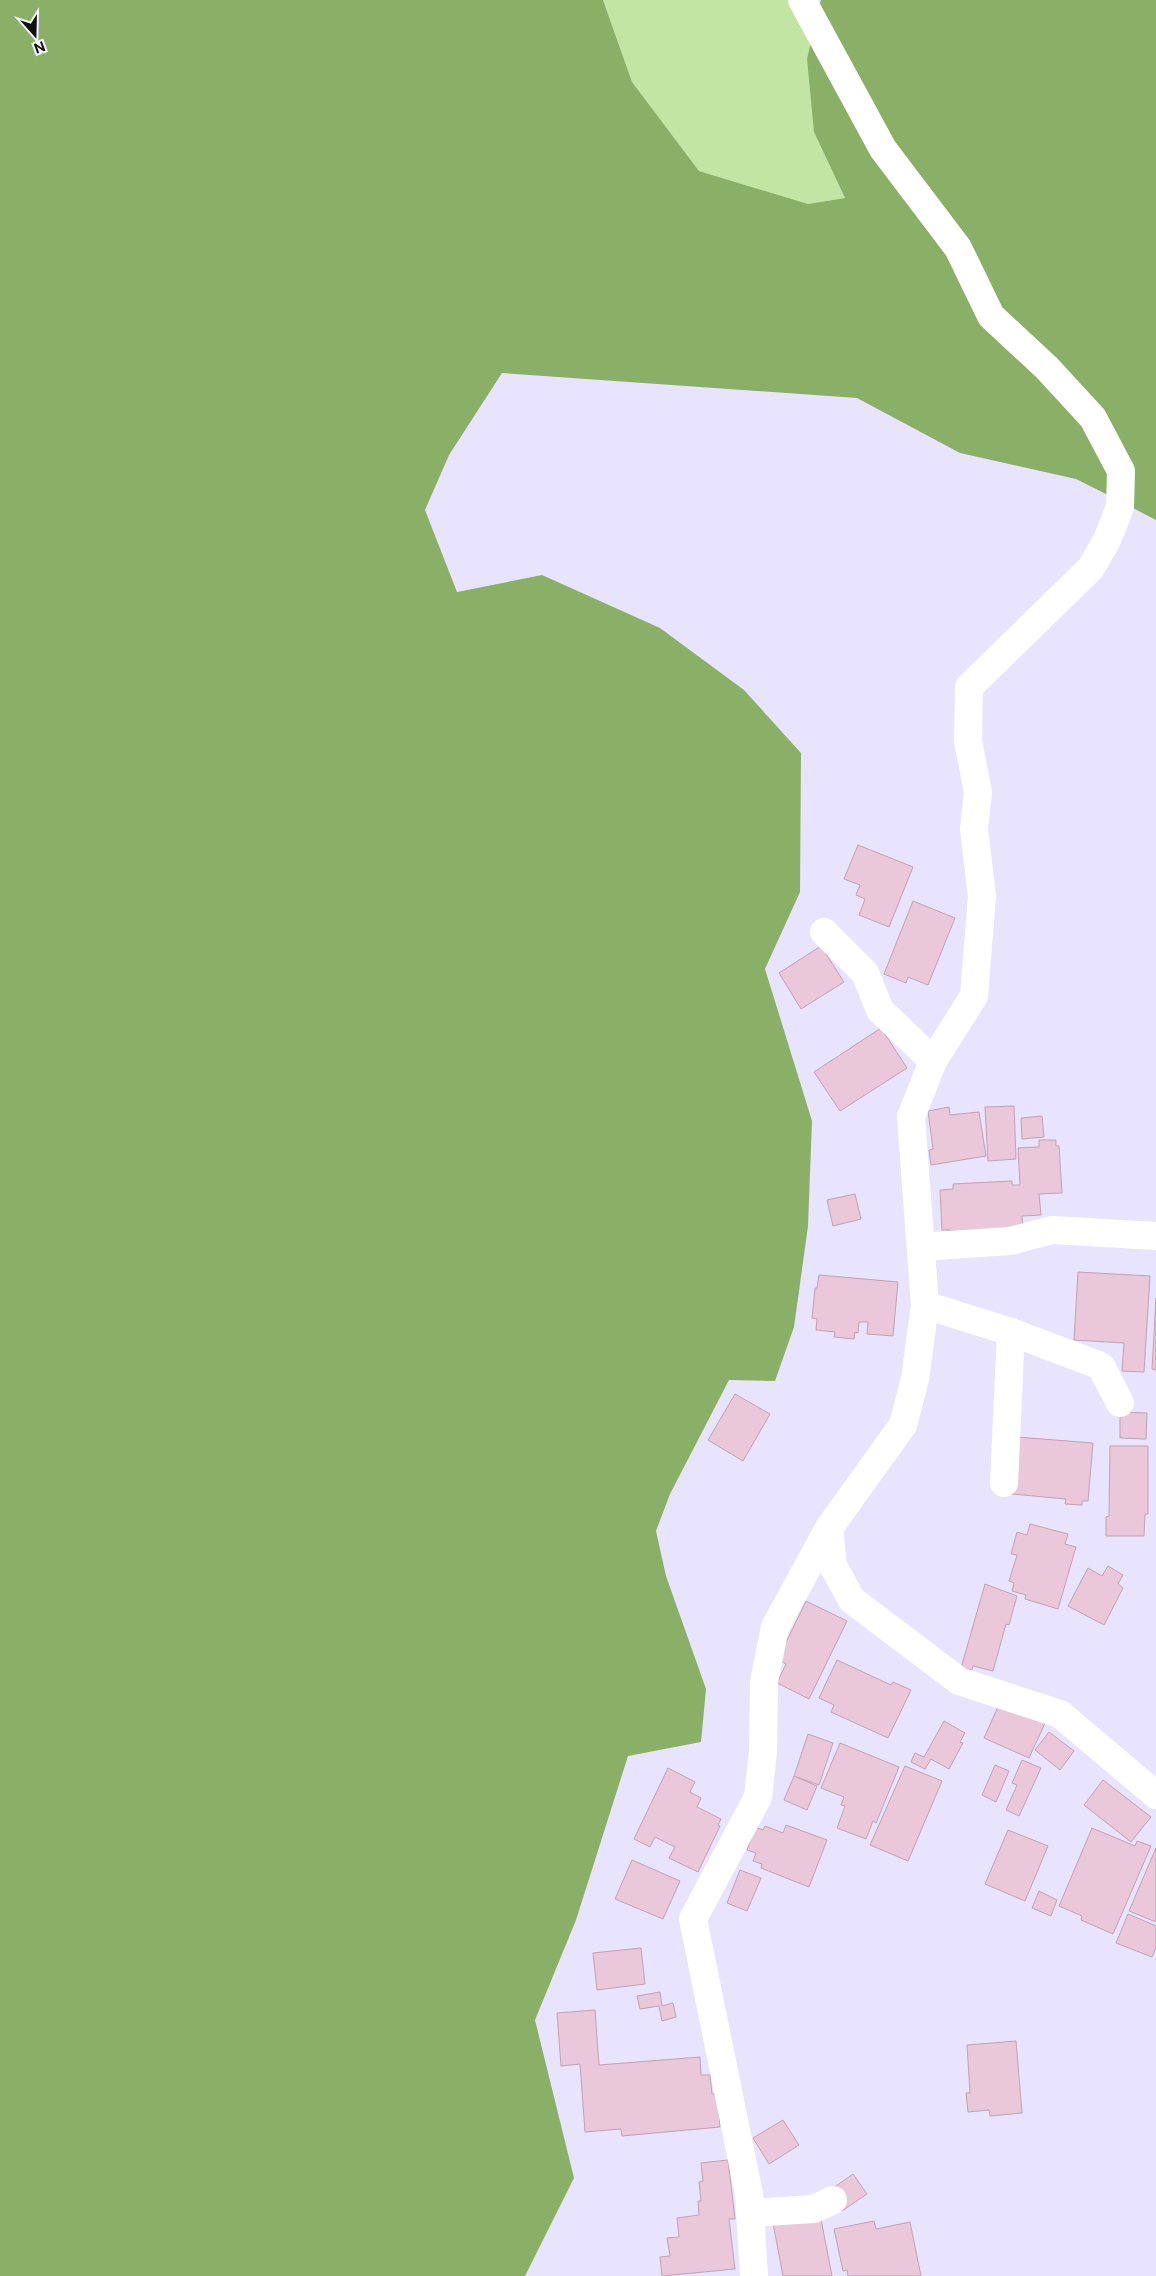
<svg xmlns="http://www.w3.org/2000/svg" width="1156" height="2276" font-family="'Public Sans',sans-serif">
<rect width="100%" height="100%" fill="#e8e4fe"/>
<path fill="#c2e5a3" d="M603 0H793L813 34 814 132 845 198 808 204 699 171 632 82Z"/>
<g fill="#8aaf67">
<path d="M0 0H603L632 82 699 171 808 204 845 198 814 132 807 59 813 34 876 153 1086 423 1114 475 1112 497 1076 479 960 453 857 398 502 373 449 455 425 510 457 592 542 575 660 628 744 690 801 753 800 892 765 969 812 1121 808 1226 794 1327 775 1381 729 1380 670 1494 656 1531 666 1576 706 1689 701 1742 628 1756 576 1920 535 2020 574 2178 525 2276H0Z"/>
<path d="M821 0H1156V520L1129 506 1133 485 1000 309 893 142 817 13Z"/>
</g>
<g fill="#eac8da" stroke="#c1a1b2">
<path d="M858 845 913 867 889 927 859 915 865 899 856 895 860 885 844 879Z"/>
<path d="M913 901 955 918 928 985 908 977 906 983 884 974Z"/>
<path d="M821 946 844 982 801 1009 779 973Z"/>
<path d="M881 1028 907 1068 840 1111 814 1072Z"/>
<path d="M1014 1106 1016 1159 988 1161 985 1107Z"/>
<path d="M949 1107 950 1115 979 1112 986 1156 931 1165 929 1150 933 1149 928 1111Z"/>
<path d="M1042 1116 1044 1137 1022 1139 1021 1118Z"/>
<path d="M1039 1140H1056V1146H1059L1062 1193 1039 1194 1041 1215 1022 1216 1023 1231 950 1235V1230H942L940 1190 953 1189V1184L1012 1181V1185H1020L1018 1148 1039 1147Z"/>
<path d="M855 1194 861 1219 833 1226 827 1200Z"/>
<path d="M1078 1272 1150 1276 1144 1372 1122 1371 1124 1343 1074 1340Z"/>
<path d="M819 1275 898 1282 893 1336 867 1334 868 1322H859L858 1333 855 1332 854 1339 834 1337 835 1332 816 1330 817 1319 812 1318 815 1288H817Z"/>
<path d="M1156 1298V1370L1152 1369Z"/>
<path d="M735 1394 770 1414 743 1461 708 1440Z"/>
<path d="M1120 1412 1147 1413 1146 1439 1120 1438Z"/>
<path d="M1017 1437 1093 1443 1088 1501H1082V1505L1065 1504 1066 1499 1012 1494Z"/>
<path d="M1110 1446H1148V1514H1145L1144 1536H1106V1517L1109 1516Z"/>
<path d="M1030 1524 1068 1534 1065 1544 1076 1547 1058 1609 1025 1599 1026 1595 1012 1591 1014 1583 1009 1581 1017 1555 1011 1554 1017 1532 1027 1535Z"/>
<path d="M1108 1566 1123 1575 1118 1584 1123 1588 1104 1625 1068 1606 1088 1568 1102 1576Z"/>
<path d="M985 1584 1017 1596 1009 1625 1006 1624 993 1671 973 1666 972 1670 961 1668Z"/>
<path d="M806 1601 847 1621 809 1699 777 1683 786 1664 778 1659Z"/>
<path d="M837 1660 891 1685 893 1682 911 1690 888 1738 831 1712 834 1705 819 1698Z"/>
<path d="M1001 1700 1046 1721 1029 1758 984 1738Z"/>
<path d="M944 1721 965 1733 960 1742 963 1743 949 1769 931 1759 925 1769 911 1762 915 1753 924 1757Z"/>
<path d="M1049 1732 1074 1751 1060 1770 1035 1750Z"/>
<path d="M808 1734 833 1743 819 1785 794 1776Z"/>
<path d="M840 1743 899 1767 876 1823 873 1821 866 1839 837 1828 845 1806 841 1805 844 1797 821 1788Z"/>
<path d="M1022 1760 1041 1768 1019 1816 1006 1810 1017 1785 1012 1783Z"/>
<path d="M995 1765 1009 1771 996 1802 982 1795Z"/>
<path d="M905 1766 942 1781 908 1861 870 1845Z"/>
<path d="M668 1768 695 1782 690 1792 701 1798 697 1807 721 1819 718 1825 720 1826 698 1872 669 1858 675 1847 655 1837 650 1847 634 1839Z"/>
<path d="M794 1776 817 1786 807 1810 784 1800Z"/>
<path d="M1103 1780 1151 1817 1131 1842 1084 1805Z"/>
<path d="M786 1825 827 1840 809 1887 761 1868 762 1864 753 1861 756 1853 747 1850 755 1827 763 1830 765 1826 783 1833Z"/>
<path d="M1092 1828 1135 1846 1137 1841 1151 1846 1113 1934 1081 1920 1082 1916 1059 1906Z"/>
<path d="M1008 1830 1048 1846 1025 1901 985 1884Z"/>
<path d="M1156 1848V1922L1129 1911Z"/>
<path d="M632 1860 680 1881 663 1919 615 1899Z"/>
<path d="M740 1870 761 1878 747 1911 727 1903Z"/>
<path d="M1039 1891 1057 1900 1051 1916 1032 1908Z"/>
<path d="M1128 1914 1156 1926V1948L1152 1957 1116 1943Z"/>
<path d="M641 1948 645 1984 597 1990 593 1953Z"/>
<path d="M660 1992 662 2006 673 2003 676 2017 662 2021 659 2006 640 2009 637 1996Z"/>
<path d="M595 2010 599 2065 700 2057 701 2075H710L712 2094H718L720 2127 622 2136 621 2129 585 2132 580 2064 561 2066 557 2013Z"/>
<path d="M1016 2041 1022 2113 990 2116 989 2110 968 2112 966 2093H970L967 2045Z"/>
<path d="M783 2120 799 2145 769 2164 753 2138Z"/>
<path d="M728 2160 735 2219H729L735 2269 662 2276 660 2257 670 2256 667 2238 679 2237 677 2218 699 2215 698 2201H701L699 2182 703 2181 701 2163Z"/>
<path d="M853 2174 867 2194 842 2211 829 2191Z"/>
<path d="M820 2214 832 2276H783L773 2223Z"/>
<path d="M874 2221 876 2229 910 2222 921 2276H848L847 2270 843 2271 834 2229Z"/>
</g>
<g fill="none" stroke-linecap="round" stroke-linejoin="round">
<g stroke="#fff" stroke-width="28">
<path d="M824 932 865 973 880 1010 933 1061"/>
<path d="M921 1247 1010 1241 1052 1230 1156 1236"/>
<path d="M925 1305 1011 1332 1101 1366 1120 1403"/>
<path d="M1004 1483 1011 1332"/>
<path d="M829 1528 833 1566 852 1600 959 1681 1060 1714 1156 1795"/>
<path d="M750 2213 814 2209 833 2200"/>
<path d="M754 2276 749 2194 693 1919 758 1797 763 1752 764 1682 775 1627 829 1528 903 1425 915 1379 925 1305 911 1117 933 1061 974 996 982 896 974 829 978 792 968 741 969 687 1091 568 1107 540 1120 507 1121 471 1093 418 1047 368 991 316 958 248 883 149 802 0"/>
</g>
</g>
<g transform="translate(35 35) rotate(160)" stroke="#f5f4fa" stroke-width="4" paint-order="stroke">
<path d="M0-4L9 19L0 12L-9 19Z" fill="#100e19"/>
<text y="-8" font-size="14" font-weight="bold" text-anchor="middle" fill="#100e19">N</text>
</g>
</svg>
